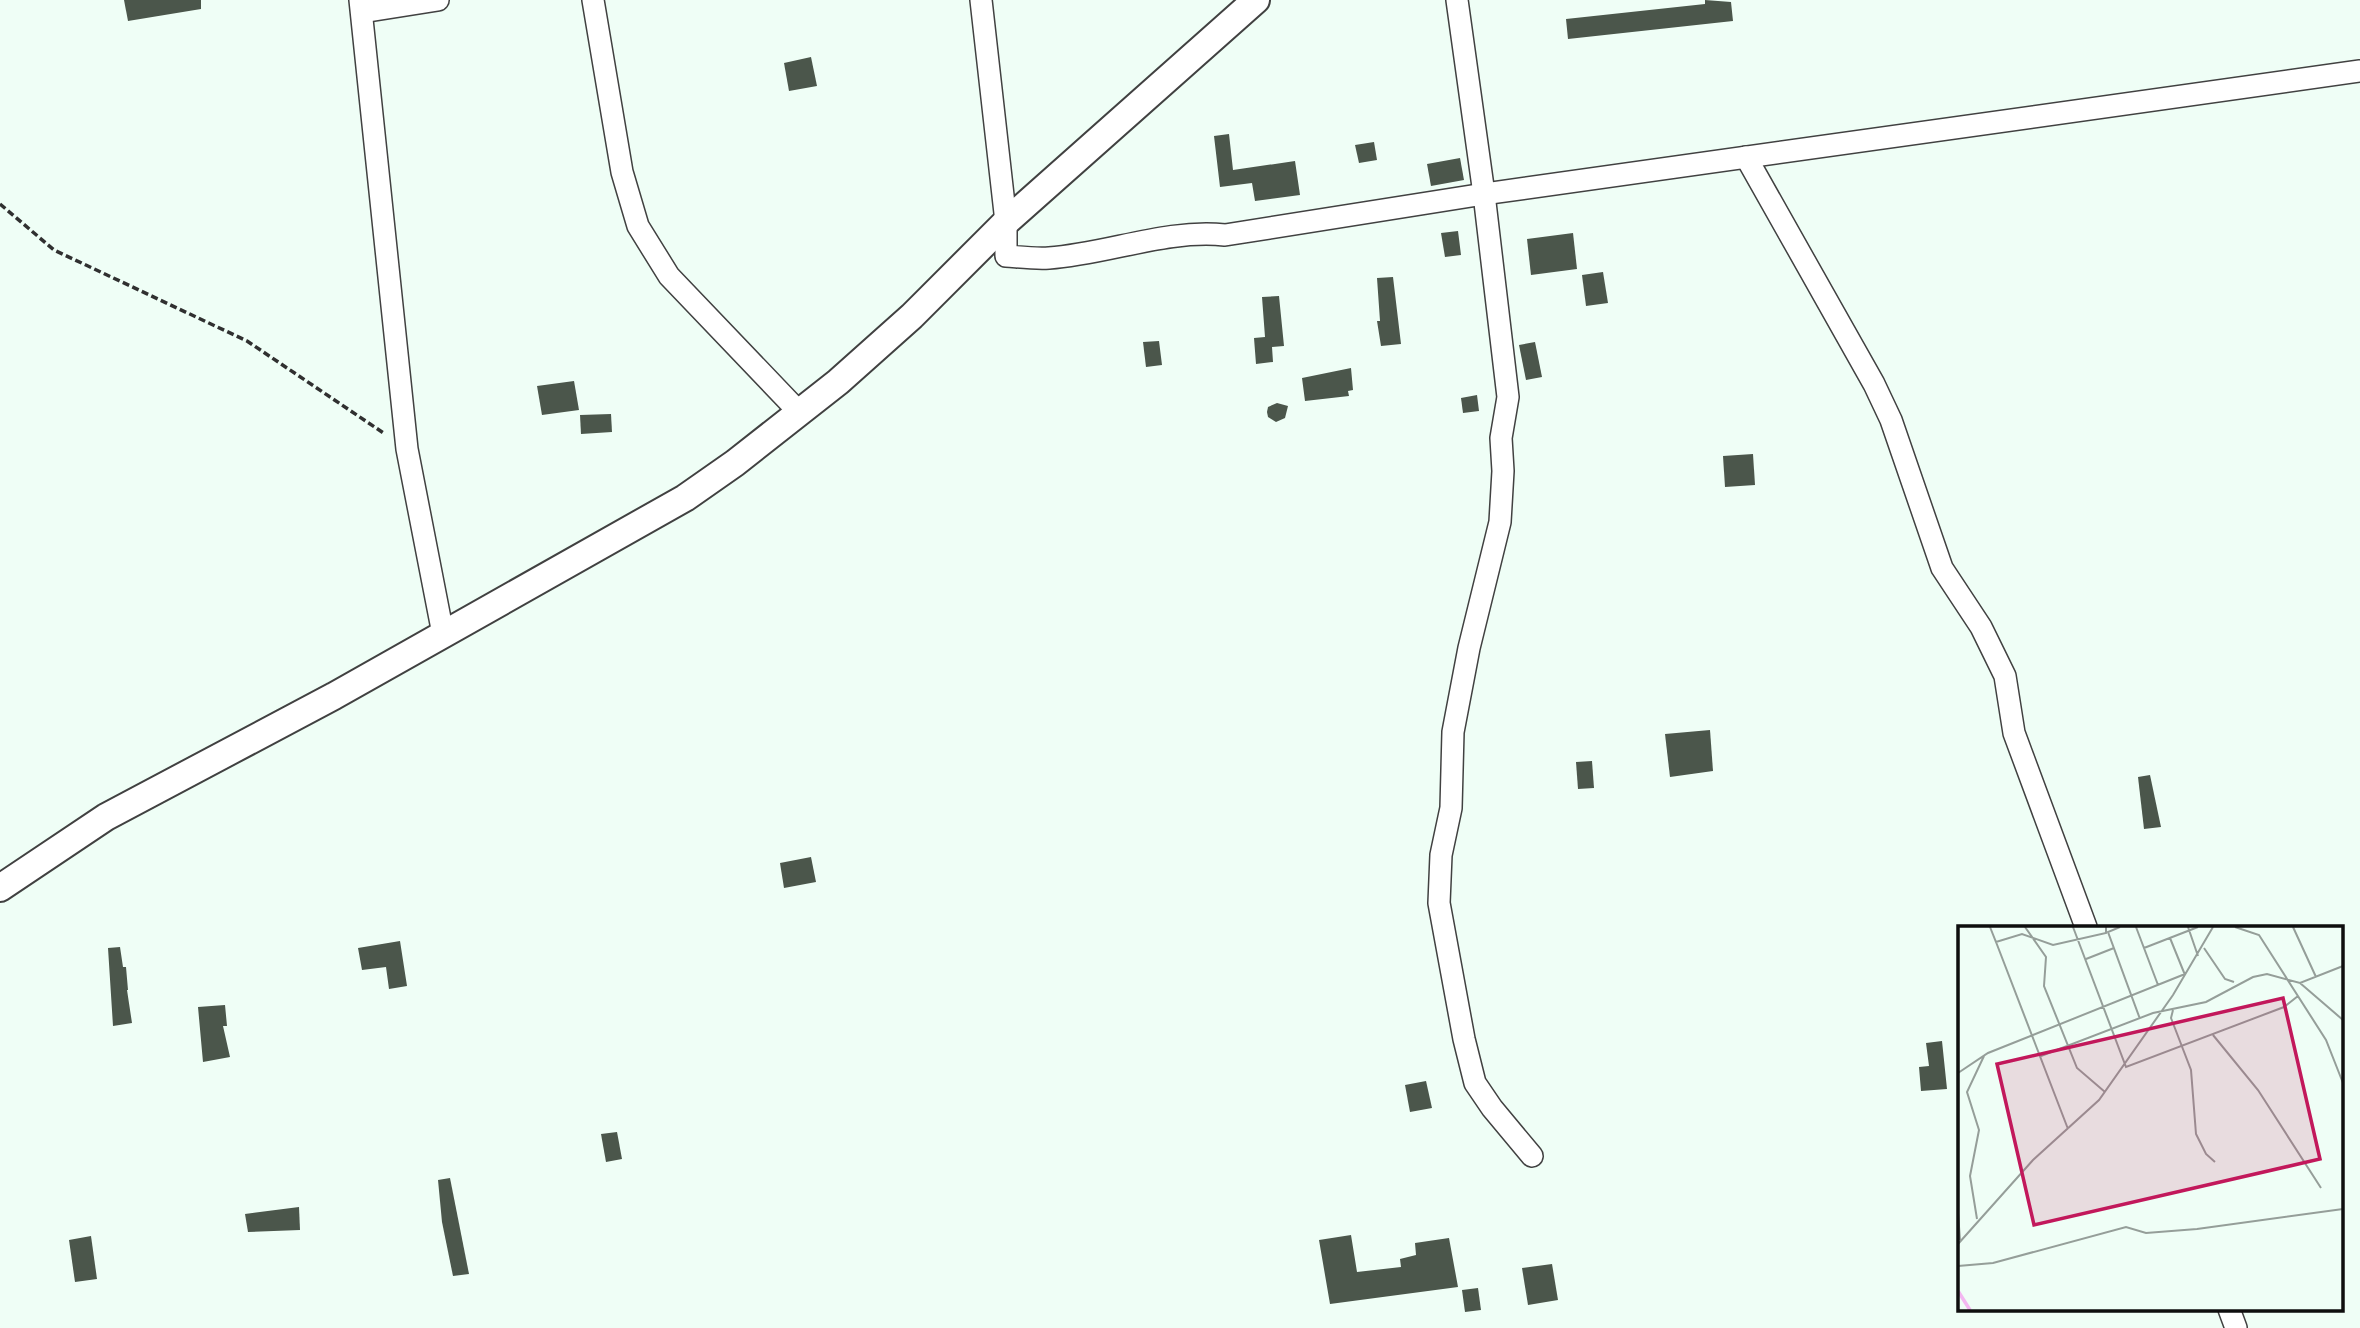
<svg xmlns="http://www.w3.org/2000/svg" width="2360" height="1328" font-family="'Roboto Serif',serif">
<rect width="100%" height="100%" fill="#effef6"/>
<g fill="#4b564b">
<path d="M124 0H201V9L128 21Z"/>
<path d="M1705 0 1731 2 1733 21 1568 39 1566 19 1705 4Z"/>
<path d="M811 57 817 86 789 91 784 63Z"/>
<path d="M1229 134 1233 170 1295 161 1300 195 1255 201 1252 183 1220 187 1214 136Z"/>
<path d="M1374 142 1377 160 1359 163 1355 145Z"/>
<path d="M1460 158 1464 180 1431 186 1427 164Z"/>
<path d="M1458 231 1461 255 1445 257 1441 233Z"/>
<path d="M1573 233 1577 269 1531 275 1527 239Z"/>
<path d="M1603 272 1608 303 1586 306 1582 275Z"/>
<path d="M1393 277 1401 344 1381 346 1377 321H1380L1377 278Z"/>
<path d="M1279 296 1284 346 1272 347 1273 362 1256 364 1254 338 1265 337 1262 297Z"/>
<path d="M1159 341 1162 365 1146 367 1143 342Z"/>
<path d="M1535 342 1542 377 1526 380 1519 345Z"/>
<path d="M1351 368 1353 390 1348 391 1349 396 1305 401 1302 378Z"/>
<path d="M574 381 579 410 542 415 537 386Z"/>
<path d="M1477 395 1479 411 1463 413 1461 398Z"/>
<path d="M1277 403 1288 406 1285 418 1276 422 1268 417 1267 412 1268 407Z"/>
<path d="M611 414 612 432 581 434 580 415Z"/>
<path d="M1753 454 1755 485 1725 487 1723 456Z"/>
<path d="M1710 730 1713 771 1670 777 1665 734Z"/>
<path d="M1592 761 1594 788 1578 789 1576 762Z"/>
<path d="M2150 775 2161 827 2144 829 2138 777Z"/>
<path d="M811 857 816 882 784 888 780 863Z"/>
<path d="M400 941 407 986 389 989 386 967 362 970 358 948Z"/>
<path d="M120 947 123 967H126L128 990H127L132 1023 113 1026 108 948Z"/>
<path d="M225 1005 227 1026H223L230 1057 203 1062 198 1007Z"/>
<path d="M1942 1041 1947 1089 1921 1091 1919 1067 1929 1066 1926 1043Z"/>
<path d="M1426 1081 1432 1108 1410 1112 1405 1085Z"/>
<path d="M617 1132 622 1159 606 1162 601 1134Z"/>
<path d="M450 1178 469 1274 453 1276 442 1222 438 1180Z"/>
<path d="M299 1207 300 1230 248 1232 245 1214Z"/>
<path d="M1351 1235 1357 1272 1401 1267 1400 1259 1416 1255 1415 1243 1449 1238 1458 1287 1330 1304 1319 1240Z"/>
<path d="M91 1236 97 1279 75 1282 69 1240Z"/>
<path d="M1552 1264 1558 1300 1528 1305 1522 1268Z"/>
<path d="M1478 1288 1481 1310 1465 1312 1462 1290Z"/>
</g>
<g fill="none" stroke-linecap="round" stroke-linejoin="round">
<defs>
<g id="minor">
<path d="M360 0 407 449 443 634"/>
<path d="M593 0 622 172 638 226 669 276 799 412"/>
<path d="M981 0 1006 222V256C1020 257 1035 259 1049 258 1108 254 1165 229 1225 235L1484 194 2360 71"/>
<path d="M1457 0 1484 194 1508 397 1501 438 1503 471 1500 522 1469 648 1453 732 1451 808 1441 855 1439 903 1464 1039 1475 1083 1492 1108 1532 1156"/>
<path d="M362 12 438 0"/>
<path d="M1746 157 1874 384 1891 420 1942 568 1981 627 2005 676 2014 733 2086 927"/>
<path d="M2229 1309 2236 1328"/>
</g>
<path id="tertiary" d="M0 888 106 817 334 696 685 498 735 463 838 382 912 316 1006 222 1256 0"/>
</defs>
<use href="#minor" stroke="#414141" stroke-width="24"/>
<use href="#tertiary" stroke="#414141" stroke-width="30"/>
<path stroke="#303030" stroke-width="3.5" stroke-dasharray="7 3.5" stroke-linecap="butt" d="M0 204 54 250 247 341 385 434"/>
<use href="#minor" stroke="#fff" stroke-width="21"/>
<use href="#tertiary" stroke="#fff" stroke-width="26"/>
</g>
<g transform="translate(1958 926)">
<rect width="385" height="385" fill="#effef6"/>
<path fill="none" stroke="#f3b7f1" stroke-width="3.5" d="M0 365 12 384"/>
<path fill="none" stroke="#959e99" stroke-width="2" d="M32 1 38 16 64 8 95 19 148 7V1M67 1 88 31 86 60 119 142 147 166M115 1 168 141 326 81 340 70M162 1 150 6 182 93M178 1 200 59M230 1 240 30M277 1 301 9 368 114 385 157M335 1 358 51M212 12 227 49M38 16 110 203M186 22 240 1M246 22 267 53 276 56M128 33 156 22M342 57 385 94M215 84 213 92 233 144 238 208 248 228 257 236M255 109 300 164 363 262M83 130 195 87 248 76 295 51 309 48 342 57 385 40M0 147 30 127 227 48M0 287 2 314M19 293 12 250 21 204 9 166 26 130M0 318 75 234 141 174 215 69 255 1M0 340 35 337 168 301 188 307 239 303 385 283"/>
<path fill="#c2185b" fill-opacity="0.15" stroke="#c2185b" stroke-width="3.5" d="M325 72 362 233 76 299 39 138Z"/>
<rect width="385" height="385" fill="none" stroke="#0e0e0e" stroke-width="3.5"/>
</g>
</svg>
